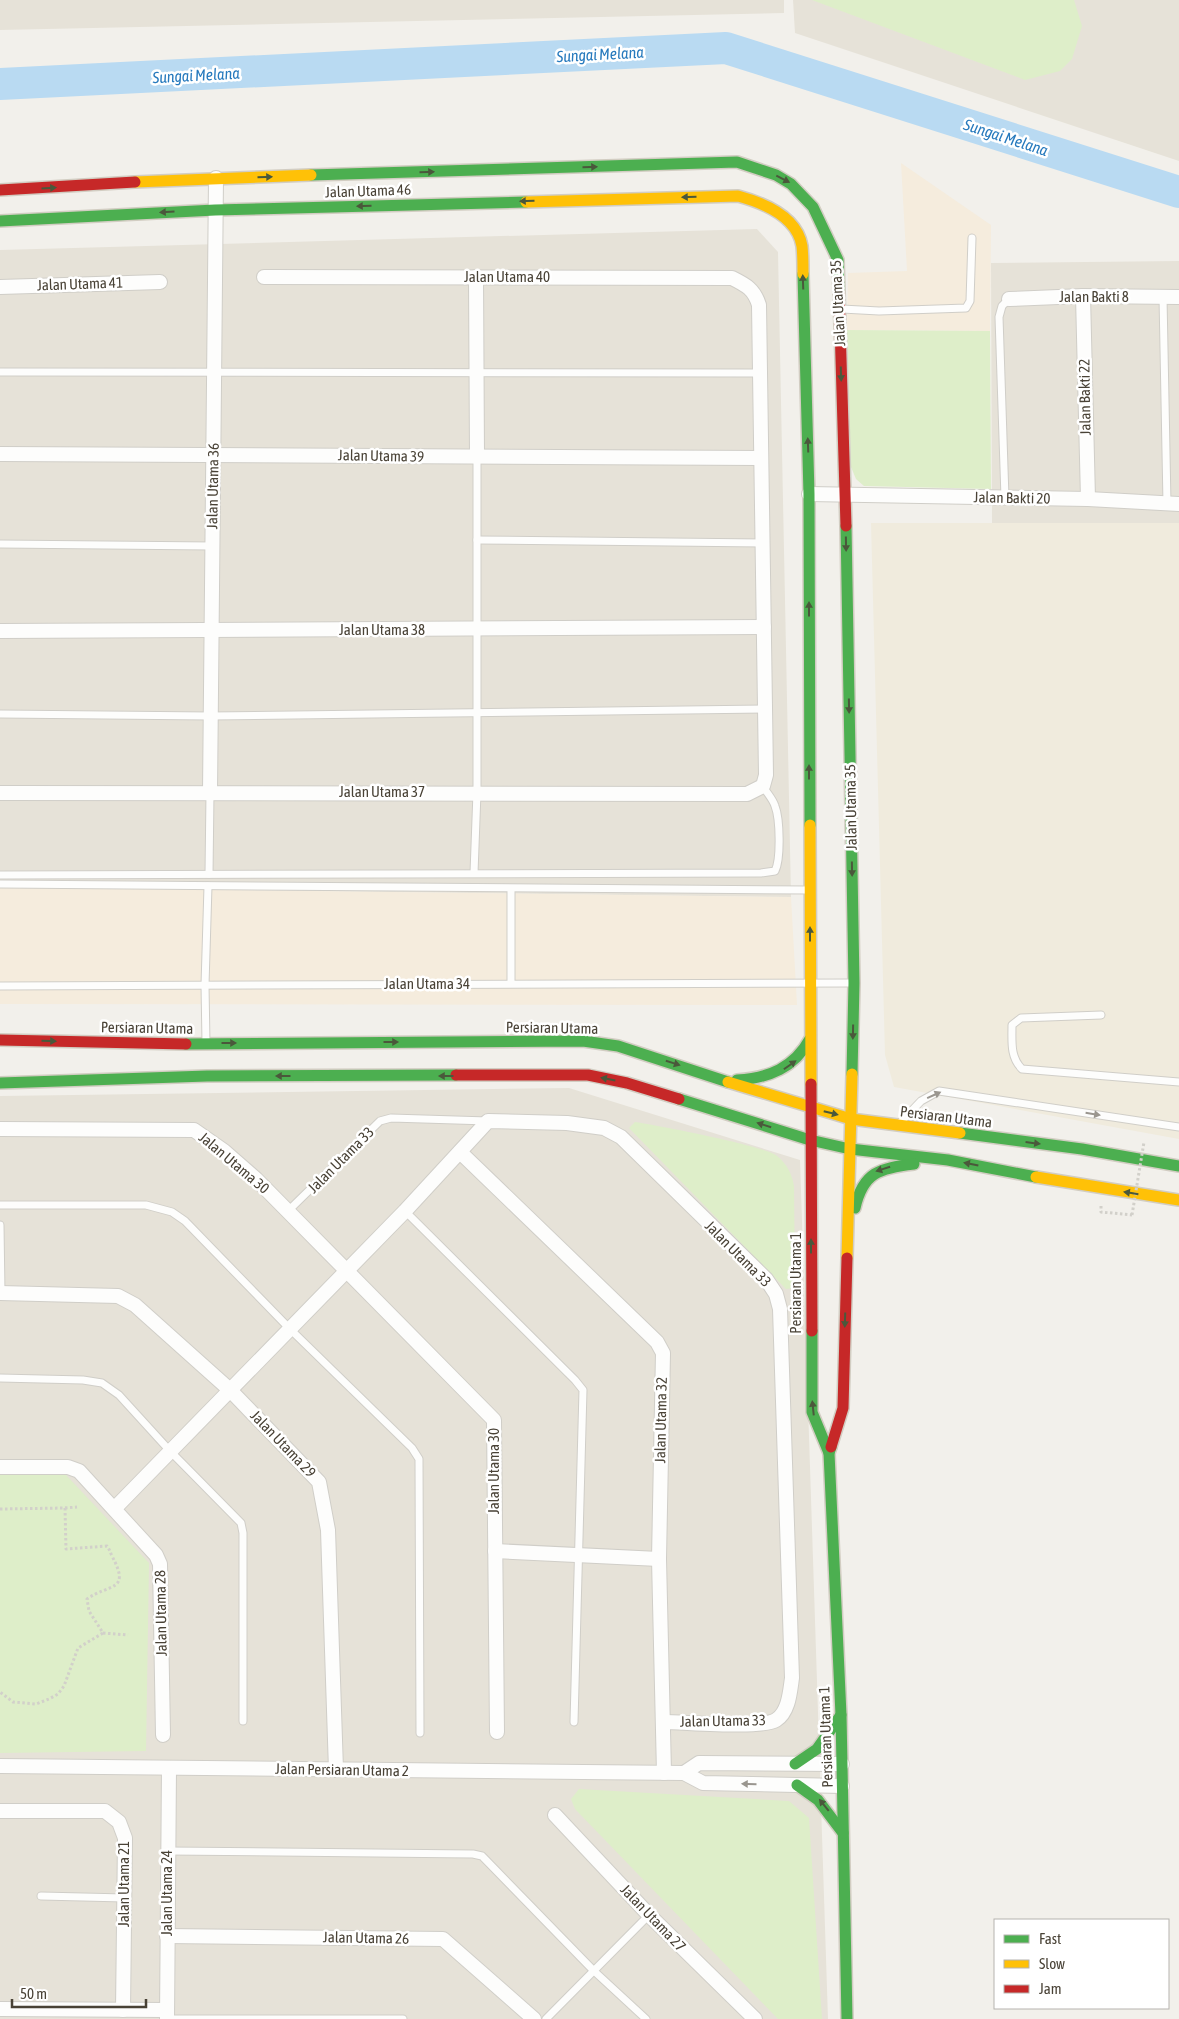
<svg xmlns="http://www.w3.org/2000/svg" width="1179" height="2019" font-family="'Asap Condensed',sans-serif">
<rect width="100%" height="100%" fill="#f2f0eb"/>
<g fill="#e6e2d8">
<path d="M0 0H784V13L0 30Z"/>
<path d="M793 0H1179V161L795 33Z"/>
<path d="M757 229 778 252 791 897 0 887V250Z"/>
<path d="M1179 261V523H992L991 263Z"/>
<path d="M569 1088 800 1160 828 2019H0V1096Z"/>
</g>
<g fill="#f5ecdd">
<path d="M901 163 991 225 990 331 847 330 848 273 907 271Z"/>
<path d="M0 887 791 897 797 1005 0 1004Z"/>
</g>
<path fill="#f0ebdd" d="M871 523H1179V1139L894 1087 885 1055Z"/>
<g fill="#deeec9">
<path d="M812 0H1074L1082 26 1072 59 1060 71 1025 80Z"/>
<path d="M847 330 990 331 991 489 864 486 856 479 851 467Z"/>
<path d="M635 1122C655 1125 766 1146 777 1156 787 1164 792 1174 794 1186L795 1288 786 1289 629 1128Z"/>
<path d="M0 1475H66L149 1563 146 1751 0 1753Z"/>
<path d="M579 1789 789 1801 809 1818 822 2019H778L575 1809 571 1799Z"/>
</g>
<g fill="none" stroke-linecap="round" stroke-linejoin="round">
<path stroke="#b9daf2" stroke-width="32" d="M0 84 726 48 1179 192"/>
<defs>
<g id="lane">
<path d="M1163 297 1167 504"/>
<path d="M842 309 879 311 966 308 970 301 972 238"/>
<path d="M0 372 760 373"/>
<path d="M1005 498 999 317 1002 306 1009 299"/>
<path d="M477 540 763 543"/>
<path d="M0 544 212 546"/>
<path d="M0 714 210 716 765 709"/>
<path d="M474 873 477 792V457"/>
<path d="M209 874 210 793"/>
<path d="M0 875 761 873 775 871C781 859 780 819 775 806 773 799 766 792 763 786"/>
<path d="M0 884 809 890"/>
<path d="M511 983V889"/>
<path d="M0 986 851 983"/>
<path d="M1101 1015 1021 1018 1012 1025C1012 1042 1010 1057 1022 1069L1179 1082"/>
<path d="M206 1043 205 985 208 886"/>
<path d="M901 1122 921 1101 939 1091 1179 1127"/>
<path d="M0 1205H146L172 1212 185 1221 290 1329 412 1448 419 1459 420 1733"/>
<path d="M288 1211 380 1121 391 1118 488 1121"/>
<path d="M405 1211 575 1380 583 1390 574 1722"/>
<path d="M0 1225 1 1293"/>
<path d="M0 1378 83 1380 102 1383 119 1395 170 1451 241 1523 243 1533V1721"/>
<path d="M168 1851 473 1854 482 1856 594 1971 646 2019"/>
<path d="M41 1896 125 1898"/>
<path d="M167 2019H403"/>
<path d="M546 2019 649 1915"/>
</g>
<g id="street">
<path d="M476 277 477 457"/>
<path d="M0 287 160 282"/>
<path d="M1083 296 1088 499"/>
<path d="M1009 299 1083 296 1179 297"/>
<path d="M0 454 761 458"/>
<path d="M809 494 1088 499 1179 504"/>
<path d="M0 631 764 627"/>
<path d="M0 793 747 794 763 786 766 775 759 305C754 289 746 285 732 278L264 277"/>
<path d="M210 793 216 178"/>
<path d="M0 1129 194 1130 224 1151 256 1179 494 1420 497 1732"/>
<path d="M460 1152 657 1342 663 1353 659 1559 664 1773"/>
<path d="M0 1293 118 1296 135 1305 230 1390 319 1482 328 1530 336 1770"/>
<path d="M0 1467H68L79 1471 156 1555 160 1564 163 1735"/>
<path d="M115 1508 405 1211 488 1121 567 1123 604 1128 621 1137 766 1279 776 1294 780 1309 792 1678C790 1691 789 1712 776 1720 761 1729 685 1722 664 1722"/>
<path d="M495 1551 659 1559"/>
<path d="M0 1766 684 1773 703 1783 842 1786"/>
<path d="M684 1773 699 1763 842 1764"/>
<path d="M0 1811H105L119 1822 125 1838 123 2010"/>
<path d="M555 1815 649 1915 755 2019"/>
<path d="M167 1936 443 1939 534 2019"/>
<path d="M0 2009 167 2010"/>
<path d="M167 2019 169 1768"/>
</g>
<g id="fast">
<path d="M311 175 737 162 776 175 791 184 813 207 838 260 839 292"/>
<path d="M0 221 215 210 526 202"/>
<path d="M803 274 809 494 810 825"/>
<path d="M846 526 854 983 852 1074"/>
<path d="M186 1044 583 1041 618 1046 728 1082"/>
<path d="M737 1080C769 1078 794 1068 810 1039"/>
<path d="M0 1083 207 1076 456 1075"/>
<path d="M679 1099 810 1140 850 1149 948 1160 1036 1177"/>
<path d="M960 1133 1082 1149 1179 1166"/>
<path d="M855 1208C863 1172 880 1168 914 1164"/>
<path d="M812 1331V1412L829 1453"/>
<path d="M831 1447 829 1453 841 1715 847 2019"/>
<path d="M795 1764 817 1749 841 1715"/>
<path d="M797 1785 818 1800 843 1833"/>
</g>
<g id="slow">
<path d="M135 182 311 175"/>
<path d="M526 202 738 196C764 203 797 216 802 246 803 255 803 265 803 274"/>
<path d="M810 825 811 1084"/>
<path d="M728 1082 851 1119 960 1133"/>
<path d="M1036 1177 1179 1200"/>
<path d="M847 1258 852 1074"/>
</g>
<g id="jam">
<path d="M0 190 135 182"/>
<path d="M839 292 846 526"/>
<path d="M0 1040 186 1044"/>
<path d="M456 1075H588L627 1083 679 1099"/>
<path d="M811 1084 812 1331"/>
<path d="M831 1447 843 1408 847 1258"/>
</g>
</defs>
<use href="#lane" stroke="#d0cec8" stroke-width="9"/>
<use href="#street" stroke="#d0cec8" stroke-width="16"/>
<use href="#fast" stroke="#d2cdc2" stroke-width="14"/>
<use href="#slow" stroke="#d2cdc2" stroke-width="14"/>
<use href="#jam" stroke="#d2cdc2" stroke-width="14"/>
<g stroke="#d2d0ca" stroke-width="3" stroke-dasharray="2.5 2.5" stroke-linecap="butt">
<path d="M1101 1206V1212L1132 1215"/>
<path d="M65 1508 77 1507"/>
<path d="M0 1509 65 1508 66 1549 107 1546C110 1550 110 1552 112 1556 131 1592 110 1583 87 1599L89 1611 103 1633 78 1648 64 1686 58 1694 49 1699 36 1704 13 1702 0 1692"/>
<path d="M103 1633 128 1635"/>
</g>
<use href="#lane" stroke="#fdfdfc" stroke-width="7"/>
<use href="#street" stroke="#fdfdfc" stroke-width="14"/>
<use href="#fast" stroke="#4caf50" stroke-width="11"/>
<use href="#slow" stroke="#ffc107" stroke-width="11"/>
<use href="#jam" stroke="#c62828" stroke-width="11"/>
<path stroke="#d2d0ca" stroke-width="3" stroke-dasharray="2.5 2.5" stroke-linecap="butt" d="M1132 1215 1144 1142"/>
</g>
<defs><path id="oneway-solid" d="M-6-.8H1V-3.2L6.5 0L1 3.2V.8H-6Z" transform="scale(1.25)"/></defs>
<g fill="#4a583b">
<use href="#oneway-solid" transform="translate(590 167) rotate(-2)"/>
<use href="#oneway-solid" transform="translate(427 172) rotate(-2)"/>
<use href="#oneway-solid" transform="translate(265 177) rotate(-2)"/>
<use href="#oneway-solid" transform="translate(783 179) rotate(27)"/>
<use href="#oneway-solid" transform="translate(49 188) rotate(-3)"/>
<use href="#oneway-solid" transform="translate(689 197) rotate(178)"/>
<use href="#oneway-solid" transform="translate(527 201) rotate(178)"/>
<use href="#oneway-solid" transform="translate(364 206) rotate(178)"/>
<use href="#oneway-solid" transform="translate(167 212) rotate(177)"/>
<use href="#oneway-solid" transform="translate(803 282) rotate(-92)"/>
<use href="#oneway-solid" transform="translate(841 374) rotate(88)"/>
<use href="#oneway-solid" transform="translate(808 445) rotate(-92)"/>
<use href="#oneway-solid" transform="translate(846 544) rotate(89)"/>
<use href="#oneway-solid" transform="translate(809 609) rotate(-90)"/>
<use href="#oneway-solid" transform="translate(849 706) rotate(89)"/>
<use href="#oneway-solid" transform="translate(809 772) rotate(-90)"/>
<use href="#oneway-solid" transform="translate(852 869) rotate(89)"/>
<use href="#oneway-solid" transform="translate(810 934) rotate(-90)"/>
<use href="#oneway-solid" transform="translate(853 1032) rotate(91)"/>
<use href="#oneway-solid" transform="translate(49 1041) rotate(1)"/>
<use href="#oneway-solid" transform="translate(391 1042)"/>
<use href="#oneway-solid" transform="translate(229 1043)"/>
<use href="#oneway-solid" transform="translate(673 1063) rotate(17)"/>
<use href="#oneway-solid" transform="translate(790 1065) rotate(-35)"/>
<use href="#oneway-solid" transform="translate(283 1076) rotate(180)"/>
<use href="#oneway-solid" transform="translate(446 1076) rotate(180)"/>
<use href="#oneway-solid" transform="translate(608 1079) rotate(-169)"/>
<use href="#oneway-solid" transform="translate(831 1113) rotate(14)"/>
<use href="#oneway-solid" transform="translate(764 1125) rotate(-163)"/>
<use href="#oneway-solid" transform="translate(1033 1143) rotate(7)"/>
<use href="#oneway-solid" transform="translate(971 1164) rotate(-169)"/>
<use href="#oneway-solid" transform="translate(883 1169) rotate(162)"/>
<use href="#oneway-solid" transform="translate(1131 1193) rotate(-171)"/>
<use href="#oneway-solid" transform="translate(811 1246) rotate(-90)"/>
<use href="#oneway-solid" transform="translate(845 1320) rotate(92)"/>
<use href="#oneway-solid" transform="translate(813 1408) rotate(-96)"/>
<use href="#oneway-solid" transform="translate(824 1805) rotate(-129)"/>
</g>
<g fill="#9a968f">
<use href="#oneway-solid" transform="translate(934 1095) rotate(-24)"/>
<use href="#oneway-solid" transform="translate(1093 1114) rotate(9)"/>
<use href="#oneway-solid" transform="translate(749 1784) rotate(-179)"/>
</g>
<g text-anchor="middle" stroke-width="5" stroke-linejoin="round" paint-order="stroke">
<g font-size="15" fill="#494236" stroke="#fff">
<text transform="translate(368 191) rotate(-2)" y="5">Jalan Utama 46</text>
<text x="507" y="282">Jalan Utama 40</text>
<text transform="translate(80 284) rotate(-2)" y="5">Jalan Utama 41</text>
<text x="1094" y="302">Jalan Bakti 8</text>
<text transform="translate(838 303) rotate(-93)" y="5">Jalan Utama 35</text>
<text transform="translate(1085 397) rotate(-91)" y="5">Jalan Bakti 22</text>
<text transform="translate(381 456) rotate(1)" y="5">Jalan Utama 39</text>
<text transform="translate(213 486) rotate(-89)" y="5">Jalan Utama 36</text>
<text transform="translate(1012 498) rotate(1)" y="5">Jalan Bakti 20</text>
<text x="382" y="635">Jalan Utama 38</text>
<text x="382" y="797">Jalan Utama 37</text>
<text transform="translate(851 807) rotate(-91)" y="5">Jalan Utama 35</text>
<text x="427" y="989">Jalan Utama 34</text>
<text transform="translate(147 1028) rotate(1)" y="5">Persiaran Utama</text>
<text transform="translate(552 1028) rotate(1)" y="5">Persiaran Utama</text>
<text transform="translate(946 1117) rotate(7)" y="5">Persiaran Utama</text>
<text transform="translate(341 1160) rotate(-45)" y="5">Jalan Utama 33</text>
<text transform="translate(234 1163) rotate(40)" y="5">Jalan Utama 30</text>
<text transform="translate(738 1254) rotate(45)" y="5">Jalan Utama 33</text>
<text transform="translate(796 1283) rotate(-90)" y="5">Persiaran Utama 1</text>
<text transform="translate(661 1420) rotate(-89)" y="5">Jalan Utama 32</text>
<text transform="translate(283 1444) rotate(46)" y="5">Jalan Utama 29</text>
<text transform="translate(494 1471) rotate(-90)" y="5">Jalan Utama 30</text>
<text transform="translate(161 1613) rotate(-91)" y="5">Jalan Utama 28</text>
<text transform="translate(723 1721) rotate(-1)" y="5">Jalan Utama 33</text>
<text transform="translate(826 1737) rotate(-92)" y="5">Persiaran Utama 1</text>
<text transform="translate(342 1770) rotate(1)" y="5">Jalan Persiaran Utama 2</text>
<text transform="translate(124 1884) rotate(-90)" y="5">Jalan Utama 21</text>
<text transform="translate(167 1893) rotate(-90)" y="5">Jalan Utama 24</text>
<text transform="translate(653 1918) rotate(46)" y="5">Jalan Utama 27</text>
<text transform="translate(366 1938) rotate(1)" y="5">Jalan Utama 26</text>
</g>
<g font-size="16" font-style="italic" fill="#277abd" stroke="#fff">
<text transform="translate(600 54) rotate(-3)" y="6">Sungai Melana</text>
<text transform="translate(196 75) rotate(-3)" y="6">Sungai Melana</text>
<text transform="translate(1006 137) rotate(18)" y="6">Sungai Melana</text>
</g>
</g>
<rect x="994" y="1919" width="175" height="90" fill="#ffffff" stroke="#b6b3af"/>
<rect x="1004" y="1935" width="25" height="8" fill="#4caf50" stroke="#b6b3af"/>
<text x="1039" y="1944" font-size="15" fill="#494236">Fast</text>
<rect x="1004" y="1960" width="25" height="8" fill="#ffc107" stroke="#b6b3af"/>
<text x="1039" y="1969" font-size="15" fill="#494236">Slow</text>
<rect x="1004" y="1985" width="25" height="8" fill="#c62828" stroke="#b6b3af"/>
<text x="1039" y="1994" font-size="15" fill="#494236">Jam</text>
<path d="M12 1999v8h134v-8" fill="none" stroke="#494236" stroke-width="2.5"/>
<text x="20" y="1999" font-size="15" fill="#494236" stroke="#ffffff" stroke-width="4" paint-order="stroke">50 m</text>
</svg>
